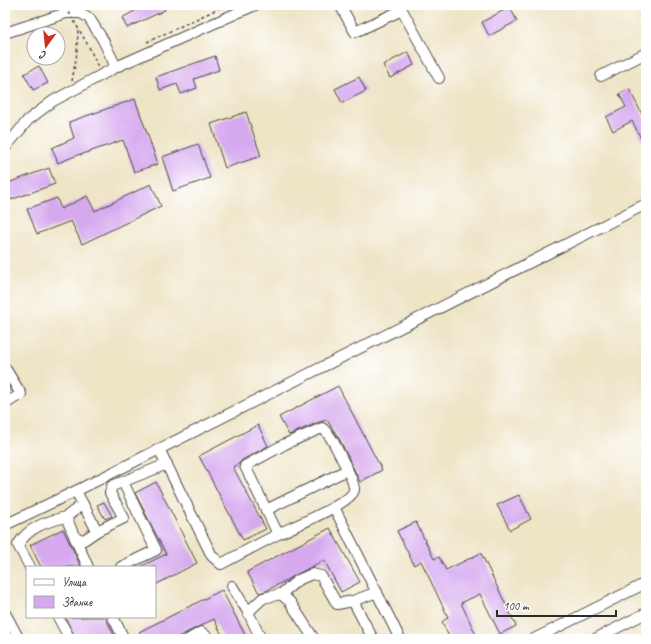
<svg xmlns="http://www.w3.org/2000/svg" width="651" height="644" font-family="Caveat,sans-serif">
<rect width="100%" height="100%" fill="#fff"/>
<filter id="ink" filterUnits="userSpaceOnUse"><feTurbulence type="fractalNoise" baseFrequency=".025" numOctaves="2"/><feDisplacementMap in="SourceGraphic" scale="8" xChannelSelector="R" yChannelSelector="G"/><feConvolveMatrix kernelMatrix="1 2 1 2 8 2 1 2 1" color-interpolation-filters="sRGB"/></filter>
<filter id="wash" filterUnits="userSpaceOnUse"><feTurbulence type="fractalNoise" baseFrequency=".012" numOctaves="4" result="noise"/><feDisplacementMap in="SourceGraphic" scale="16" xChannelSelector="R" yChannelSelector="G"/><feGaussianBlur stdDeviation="0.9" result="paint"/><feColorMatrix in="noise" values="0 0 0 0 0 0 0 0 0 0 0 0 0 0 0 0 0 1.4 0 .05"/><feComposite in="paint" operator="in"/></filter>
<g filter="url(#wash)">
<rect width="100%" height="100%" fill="#eee4c6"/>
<g id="blocks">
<g fill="#d6a9ef">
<path d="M145 5H163L165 10 127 28 122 18Z"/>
<path d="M510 7 517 21 489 36 482 22Z"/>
<path d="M408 52 414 65 390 78 383 65Z"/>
<path d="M215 56 219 70 194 79 197 88 181 94 177 84 160 90 156 77Z"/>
<path d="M39 66 48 83 33 90 24 74Z"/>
<path d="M359 77 366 91 342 103 335 89Z"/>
<path d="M629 89 646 122V148L632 121 613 131 606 117 626 107 619 94Z"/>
<path d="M135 99 158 164 134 172 123 140 80 155V154L58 163 52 148 74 138 69 122Z"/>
<path d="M246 112 261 156 225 168 211 124Z"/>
<path d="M198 144 210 178 173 191 162 157Z"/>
<path d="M49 168 55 184 10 200 5 184Z"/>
<path d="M151 184 161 206 82 244 71 221 37 234 27 209 57 198 61 209 87 196 95 211Z"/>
<path d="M5 380 11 390 5 393Z"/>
<path d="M338 386 382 470 360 482 340 440 327 420 319 422 289 435 279 417Z"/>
<path d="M258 425 268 446 242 460 239 464 233 467 266 529 243 540 199 456Z"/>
<path d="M156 482 197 563 155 585V567H140L166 554 135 493Z"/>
<path d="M519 495 531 519 510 530 497 505Z"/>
<path d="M104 502 112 516 105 519 97 505Z"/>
<path d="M416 522 434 559 439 557 446 570 481 553 516 626 500 634 480 594 461 603 478 639H450L442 622 448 617 421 561 414 565 397 531Z"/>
<path d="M330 528 360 582 341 592 324 560 266 591 259 593 247 572Z"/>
<path d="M63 529 81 567H41L30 545Z"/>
<path d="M222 590 247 639H224L214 619 174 639H143L139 632Z"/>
<path d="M65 617H105L116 639H76Z"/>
</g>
</g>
</g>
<g filter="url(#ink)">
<use href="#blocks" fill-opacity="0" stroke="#484742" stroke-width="1"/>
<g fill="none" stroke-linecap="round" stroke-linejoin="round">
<defs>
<g id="minor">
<path d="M340 5 355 32 402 10 439 78"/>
<path d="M5 33 66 13H81L89 18 103 40 116 67"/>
<path d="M601 76 646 53"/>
<path d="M5 148 28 120 53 101 116 67 255 5"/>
<path d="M5 368 21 394 5 404"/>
<path d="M322 428C332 435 337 450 343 461 346 467 355 484 354 490 352 503 292 527 278 534L245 466 285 444Z"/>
<path d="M159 449 212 556 221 564 278 534"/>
<path d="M76 491 97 531 124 518 110 493 112 486 167 464"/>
<path d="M83 504 66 517 75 538 84 540 97 531"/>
<path d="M334 507 400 639"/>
<path d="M266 510 347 470"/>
<path d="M5 525 76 491 646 204"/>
<path d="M75 538 88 567"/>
<path d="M30 567 18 545C28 527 48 521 66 517"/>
<path d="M121 567 156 550 123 482"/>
<path d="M232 586 248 612"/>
<path d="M281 594 298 580 312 574 321 576 337 604 353 601 377 592"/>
<path d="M353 601 373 639"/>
<path d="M5 613 19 639"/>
<path d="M58 617 70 639"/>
<path d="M113 617 124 639"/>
<path d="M189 639 201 632 210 639"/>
<path d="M261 639 248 612 263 598 281 594 290 602 314 639"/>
<path d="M534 639 646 583"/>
<path d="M595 639 646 613"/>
</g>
</defs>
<use href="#minor" stroke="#484742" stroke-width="12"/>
<g stroke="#484742" stroke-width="1.5" stroke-dasharray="3 3" stroke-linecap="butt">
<path d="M74 21 89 47 98 67"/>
<path d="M147 42 226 5"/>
<path d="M72 81 77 53 78 29"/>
</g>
<use href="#minor" stroke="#fff" stroke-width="10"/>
<path stroke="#484742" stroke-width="1.5" stroke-dasharray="3 3" stroke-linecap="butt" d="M66 7 72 18"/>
</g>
</g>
<rect width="651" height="644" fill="none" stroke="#fff" stroke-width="20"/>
<rect x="26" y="566" width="130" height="52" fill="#ffffff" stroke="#aaaaaa"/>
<rect x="34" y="579" width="20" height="6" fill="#ffffff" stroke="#aaaaaa"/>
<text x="62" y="586" font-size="12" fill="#2b2b2b">Улица</text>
<rect x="34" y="596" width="20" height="12" fill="#d6a9ef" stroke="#aaaaaa"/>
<text x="62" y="606" font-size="12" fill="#2b2b2b">Здание</text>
<g transform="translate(46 46) rotate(195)"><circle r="19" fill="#ffffff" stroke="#aaaaaa"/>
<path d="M0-3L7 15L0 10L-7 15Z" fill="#c8321e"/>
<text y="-6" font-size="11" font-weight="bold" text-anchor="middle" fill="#2b2b2b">С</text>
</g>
<path d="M497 610v6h119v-6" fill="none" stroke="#2b2b2b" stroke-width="2"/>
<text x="503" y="610" font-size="12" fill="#2b2b2b" stroke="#ffffff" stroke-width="3" paint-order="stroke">100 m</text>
</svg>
